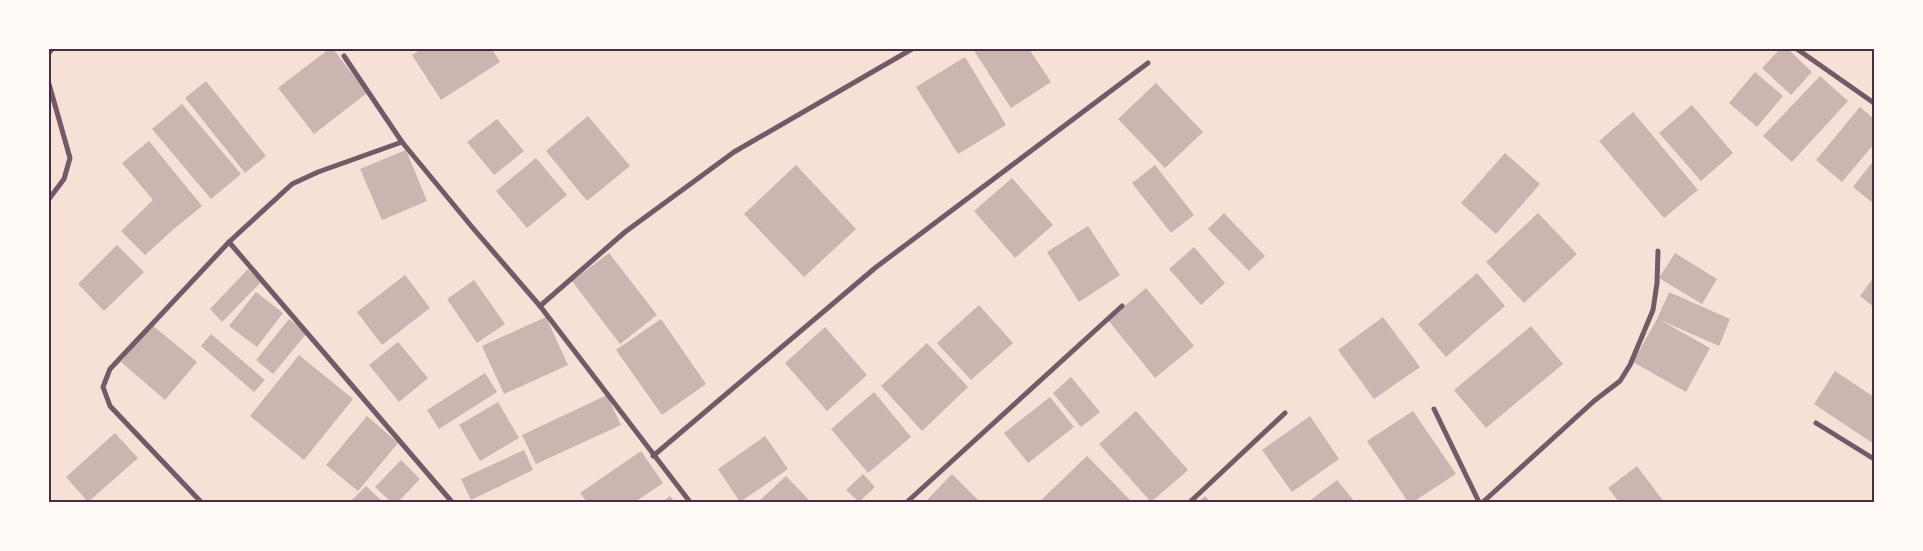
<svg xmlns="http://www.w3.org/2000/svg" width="1923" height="551" font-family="Raleway,sans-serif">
<rect width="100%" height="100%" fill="#f7e1d7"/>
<g fill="#ccb4b1">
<path d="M329 49H333L367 93 314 134 278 88Z"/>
<path d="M422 49H492L500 62 441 100 412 55Z"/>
<path d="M973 49H1029L1051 82 1011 108Z"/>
<path d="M1780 49H1788L1812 72 1791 95 1762 68Z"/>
<path d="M965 57 1006 125 958 154 916 87Z"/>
<path d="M1755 72 1783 96 1757 127 1729 103Z"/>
<path d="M1820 76 1848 101 1792 162 1763 136Z"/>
<path d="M206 81 266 156 245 173 185 98Z"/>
<path d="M1156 83 1203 132 1165 168 1118 119Z"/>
<path d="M182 104 241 174 211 199 152 129Z"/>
<path d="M1692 105 1733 153 1701 181 1659 133Z"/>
<path d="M1860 107 1874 119V144L1842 182 1816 160Z"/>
<path d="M1633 112 1698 190 1664 218 1599 141Z"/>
<path d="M588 116 630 166 587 201 546 151Z"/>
<path d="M497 119 524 151 494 175 467 142Z"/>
<path d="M149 141 202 206 175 228 145 255 121 231 153 200 122 163Z"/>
<path d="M406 150 427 201 382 220 360 169Z"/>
<path d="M1505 153 1540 184 1496 234 1461 203Z"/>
<path d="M536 158 567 195 527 228 496 191Z"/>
<path d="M1874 160V204L1853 187Z"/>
<path d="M796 165 856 229 804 277 744 214Z"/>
<path d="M1155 165 1194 215 1171 233 1132 183Z"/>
<path d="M1012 178 1053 225 1015 258 974 211Z"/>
<path d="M1224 213 1265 256 1249 271 1208 229Z"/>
<path d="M1538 213 1577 254 1524 303 1486 262Z"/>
<path d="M1088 226 1120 275 1079 302 1047 252Z"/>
<path d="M117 245 144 272 104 311 78 284Z"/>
<path d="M1194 247 1225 283 1201 305 1169 269Z"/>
<path d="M609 253 657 315 620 344 572 281Z"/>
<path d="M1675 253 1717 279 1702 304 1659 278Z"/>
<path d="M248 269 261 282 222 322 210 309Z"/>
<path d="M1477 273 1505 306 1446 357 1418 324Z"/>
<path d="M405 275 430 308 382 345 357 312Z"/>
<path d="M1874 277V307L1860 296Z"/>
<path d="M474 280 505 324 477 343 447 299Z"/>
<path d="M1146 288 1194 346 1155 378 1108 320Z"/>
<path d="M256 292 283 313 257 347 229 326Z"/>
<path d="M1669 292 1730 319 1719 346 1660 320 1710 348 1686 392 1633 362 1657 319Z"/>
<path d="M979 305 1013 343 971 380 937 343Z"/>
<path d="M546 317 568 365 504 394 482 346Z"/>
<path d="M1383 317 1420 367 1374 399 1338 350Z"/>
<path d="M289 319 307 333 273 374 256 360Z"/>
<path d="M661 319 706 384 662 415 616 350Z"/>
<path d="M152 325 197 362 165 400 121 362Z"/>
<path d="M1531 326 1563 364 1486 428 1454 390Z"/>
<path d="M825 327 867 375 827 411 785 363Z"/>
<path d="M211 334 265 380 254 392 201 346Z"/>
<path d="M398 342 428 378 399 402 369 365Z"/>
<path d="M927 343 968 387 922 431 881 386Z"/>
<path d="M299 355 353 399 304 460 250 416Z"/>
<path d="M1835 371 1874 397V444L1814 404Z"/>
<path d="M485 373 497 392 439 429 427 410Z"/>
<path d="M1071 377 1100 412 1081 427 1053 393Z"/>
<path d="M874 392 911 437 868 473 831 429Z"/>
<path d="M607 395 621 425 536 464 522 435Z"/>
<path d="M1050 397 1074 427 1028 463 1004 433Z"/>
<path d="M498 402 519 438 480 461 459 425Z"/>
<path d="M1136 411 1188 470 1151 502 1099 444Z"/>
<path d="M1413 411 1456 474 1413 502H1408L1367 441Z"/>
<path d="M367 416 398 443 358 491 326 465Z"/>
<path d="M1310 416 1339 459 1292 492 1262 450Z"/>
<path d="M115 433 138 458 88 502 66 477Z"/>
<path d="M765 436 788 469 740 502 718 469Z"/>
<path d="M524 450 533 470 471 500 461 479Z"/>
<path d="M641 451 663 483 635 502H587L580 493Z"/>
<path d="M1087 456 1132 502H1039Z"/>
<path d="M401 460 420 479 398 502H391L375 487Z"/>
<path d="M1637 466 1664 502H1619L1608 488Z"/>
<path d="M863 474 875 487 859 502 846 490Z"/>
<path d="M952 474 980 502H931L928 499Z"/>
<path d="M786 476 811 502H758Z"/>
<path d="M1337 480 1355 502H1308Z"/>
<path d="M366 486 383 502H350Z"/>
<path d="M670 496 675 502H662Z"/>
<path d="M1205 496 1211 502H1198Z"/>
</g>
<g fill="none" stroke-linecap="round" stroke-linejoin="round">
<g stroke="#755966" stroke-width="5">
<path d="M1797 49 1874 103"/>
<path d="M49 53 52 49"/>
<path d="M344 56 402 142 472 227 540 306 690 502"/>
<path d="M49 84 70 158 64 179 49 199"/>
<path d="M229 242 452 502"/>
<path d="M540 306 625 232 734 152 912 49"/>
<path d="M1434 409 1479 502"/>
<path d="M1816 423 1874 459"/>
<path d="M653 456 875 268 1148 63"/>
<path d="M201 502 110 406 103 387 110 369 229 242 292 184 318 172 402 142"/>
<path d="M907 502 1122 306"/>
<path d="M1190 502 1285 413"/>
<path d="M1483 502 1594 401 1620 381 1630 365 1653 310 1657 283 1658 251"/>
</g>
</g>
<rect width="1923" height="551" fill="none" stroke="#fffaf5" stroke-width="100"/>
<rect x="50" y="50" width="1823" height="451" fill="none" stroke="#4a2c40" stroke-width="2"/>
</svg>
